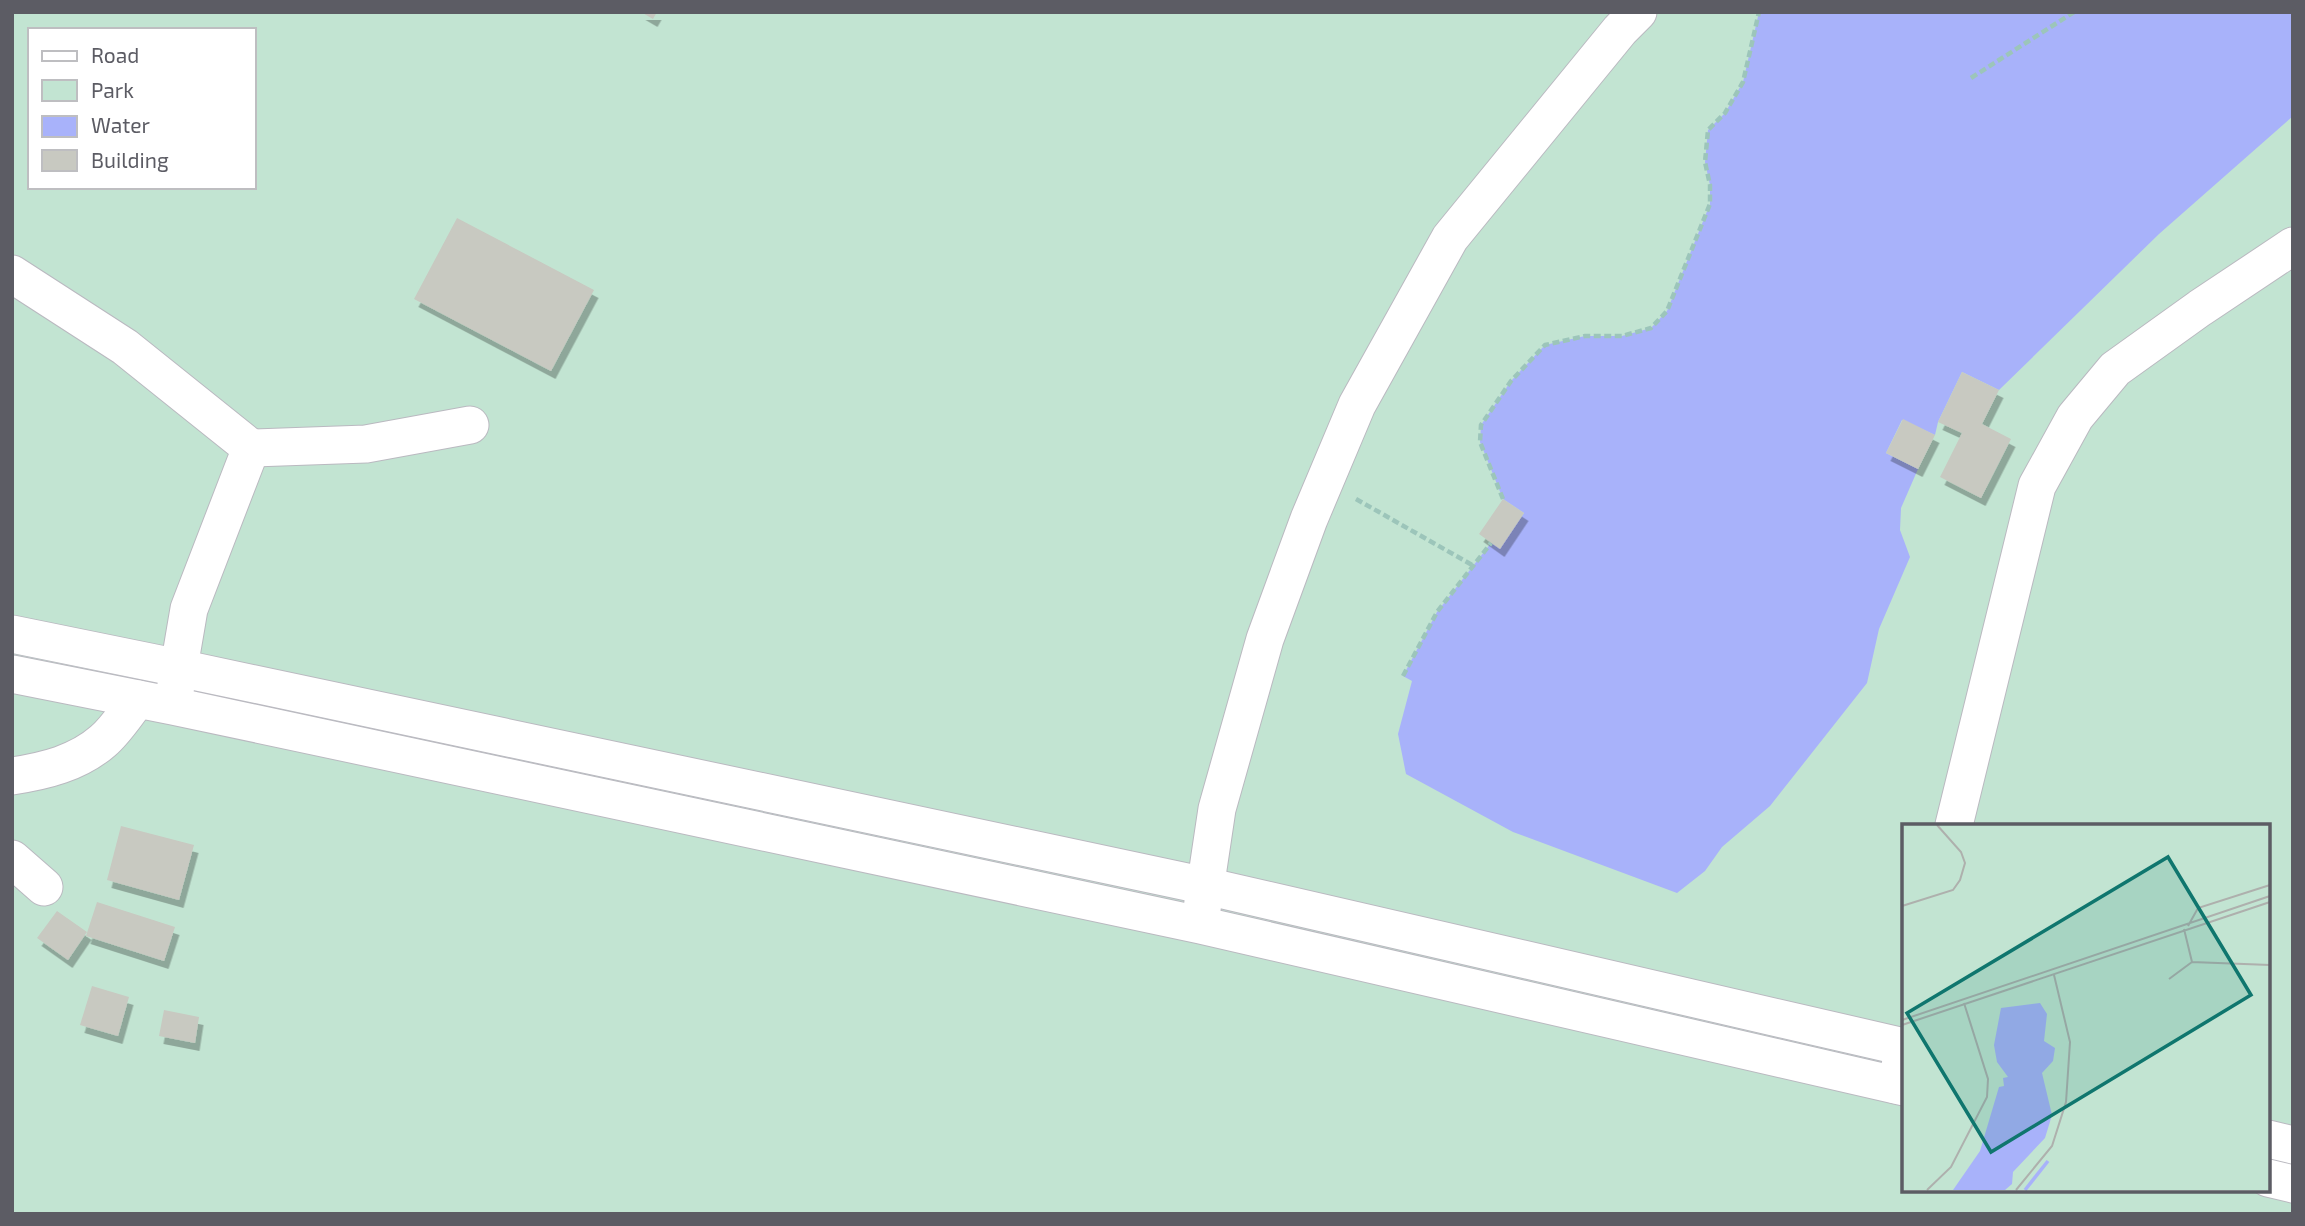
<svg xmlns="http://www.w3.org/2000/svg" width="2305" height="1226" font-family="'Exo 2',sans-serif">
<defs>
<filter id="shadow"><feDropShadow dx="4.5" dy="8" stdDeviation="0" flood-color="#0004"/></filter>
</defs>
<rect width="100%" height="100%" fill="#eceee5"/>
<path fill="#c2e4d2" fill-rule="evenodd" d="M12 12H2293V1214H12ZM30 30H254V187H30ZM1904 825H2268V1189H1904Z"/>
<path fill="#a8b2fa" d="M1759 12H2293V116L2159 234 1999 390 1962 372 1938 422 1935 435 1902 420 1886 453 1918 469 1901 508 1900 530 1910 557 1879 629 1867 683 1770 806 1722 847 1705 871 1677 893 1513 832 1406 774 1398 734 1412 681 1403 676 1437 612 1491 543 1500 548 1524 513 1503 499 1480 442 1481 425 1511 381 1545 345 1585 336H1622L1651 328 1667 311 1710 204V185L1705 162 1708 130 1725 113 1743 82Z"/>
<g fill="#c8c9c1" filter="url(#shadow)">
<path d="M641 12H657L653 19Z"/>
<path d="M457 218 594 290 551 371 414 299Z"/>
<path d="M1962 372 1999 390 1982 424 2011 439 1981 498 1940 477 1962 433 1938 422Z"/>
<path d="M1903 419 1935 435 1918 469 1886 453Z"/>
<path d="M1503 499 1524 513 1500 549 1479 534Z"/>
<path d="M121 826 194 845 179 900 107 880Z"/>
<path d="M97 902 175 927 164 961 86 936Z"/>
<path d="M57 911 87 932 68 960 37 938Z"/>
<path d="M92 986 129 997 118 1036 80 1025Z"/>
<path d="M164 1010 199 1017 195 1043 159 1036Z"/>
</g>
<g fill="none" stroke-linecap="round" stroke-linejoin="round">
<defs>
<g id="street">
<path d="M12 274 125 347 251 448 189 609 175 691"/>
<path d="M251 448 366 444 470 425"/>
<path d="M12 634 179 668 1206 886 1904 1047 1896 1085"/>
<path d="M12 674 173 706 1200 925 1904 1087"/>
<path d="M12 776C45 771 78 763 103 741 116 730 127 712 138 699"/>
<path d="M1954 825 2037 486 2075 417 2115 369 2200 308 2293 246"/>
<path d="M12 859 44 887"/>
<path d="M1202 909 1217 809 1265 639 1309 519 1357 405 1450 238 1620 30 1638 12"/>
<path d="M2268 1139 2293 1145"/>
<path d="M2268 1178 2293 1184"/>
</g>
</defs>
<use href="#street" stroke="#bab9c0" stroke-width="39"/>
<g stroke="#9cc5ba" stroke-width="4.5" stroke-dasharray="7 3.5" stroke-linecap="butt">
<path d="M1971 78 2074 12"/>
<path d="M1356 499 1474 566"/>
<path d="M1503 499 1480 442 1481 425 1511 381 1545 345 1585 336H1622L1651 328 1667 311 1710 204V185L1705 162 1708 130 1725 113 1743 82 1759 12"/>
<path d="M1403 676 1437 612 1491 543"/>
</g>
<use href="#street" stroke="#fff" stroke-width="37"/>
</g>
<g transform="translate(1902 824)">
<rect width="368" height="368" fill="#eceee5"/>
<path d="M0 1H367V366H0Z" fill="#c2e4d2"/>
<path d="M138 179 145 190 142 217 153 224 151 237 140 249 150 291 143 314 111 348 110 360 103 366H51L78 327 97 263 102 262 101 254 106 253 95 238 92 221 99 184Z" fill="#a8b2fa"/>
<path fill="none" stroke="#a8b2fa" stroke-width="3.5" d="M123 366 146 337"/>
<path fill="none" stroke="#aeb0ad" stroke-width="2" d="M0 82 51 66 58 56 63 39 59 28 35 1M286 102 296 84 368 61M282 105 290 138 368 141M267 155 290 138M0 196 368 72M0 201 368 78M25 366 49 343 85 273 86 255 62 179M114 366 150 322 164 278 168 218 152 151"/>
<path fill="#0f766e" fill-opacity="0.15" stroke="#0f766e" stroke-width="3.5" d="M266 33 349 171 89 328 5 189Z"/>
<rect width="368" height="368" fill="none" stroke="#5c5c64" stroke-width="3.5"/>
</g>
<rect width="2305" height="1226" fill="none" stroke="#5c5c64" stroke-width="28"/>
<rect x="28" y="28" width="228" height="161" fill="#ffffff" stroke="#bebec1" stroke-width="2"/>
<rect x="42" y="51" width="35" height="10" fill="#ffffff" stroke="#bebec1" stroke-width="2"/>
<text x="91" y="63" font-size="21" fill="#5c5c64">Road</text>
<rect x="42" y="80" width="35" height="21" fill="#c2e4d2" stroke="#bebec1" stroke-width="2"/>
<text x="91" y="98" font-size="21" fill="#5c5c64">Park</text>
<rect x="42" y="116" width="35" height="21" fill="#a8b2fa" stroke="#bebec1" stroke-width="2"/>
<text x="91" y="133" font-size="21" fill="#5c5c64">Water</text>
<rect x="42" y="150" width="35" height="21" fill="#c8c9c1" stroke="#bebec1" stroke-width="2"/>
<text x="91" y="168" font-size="21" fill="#5c5c64">Building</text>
</svg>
